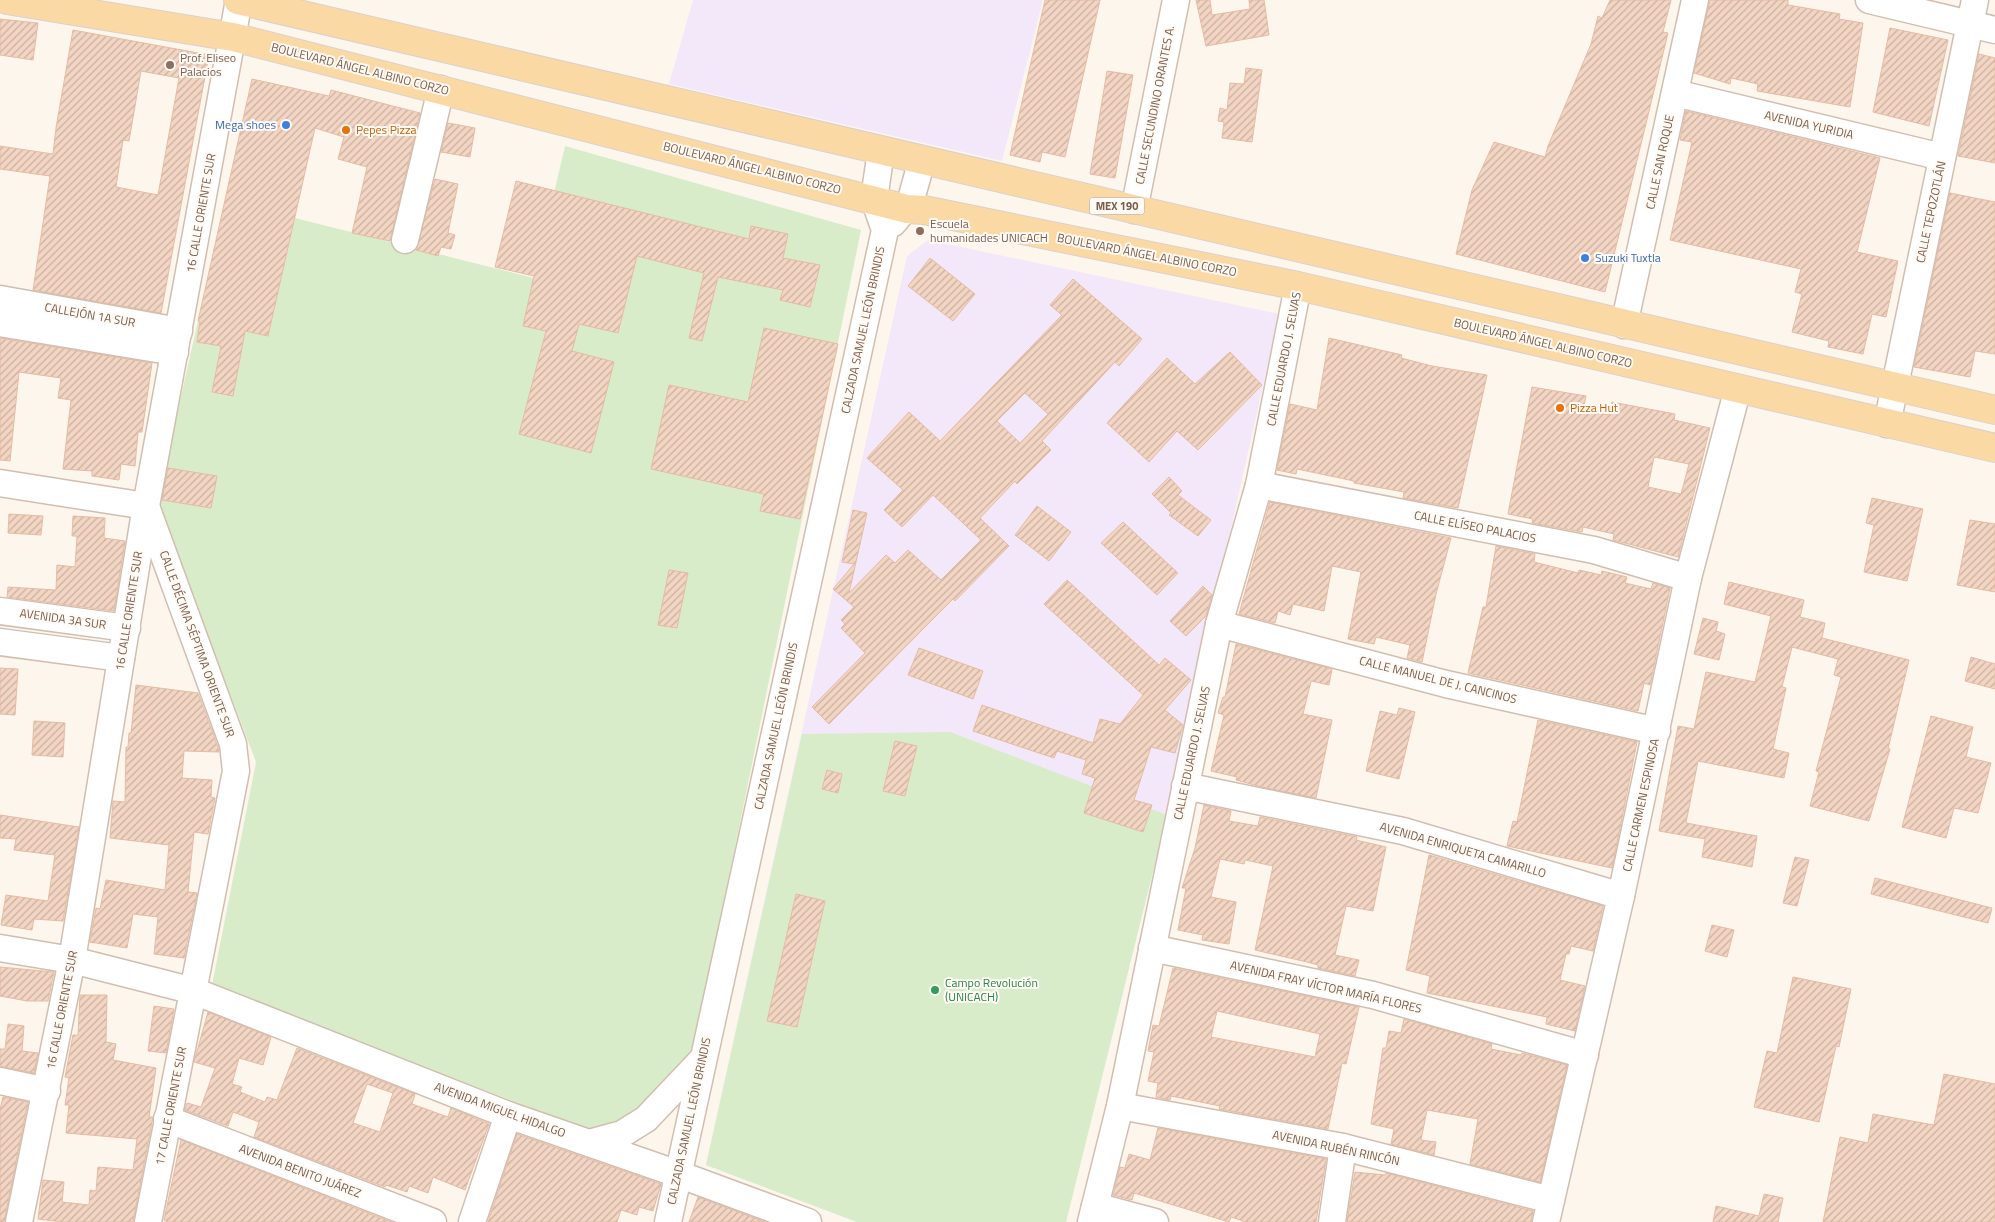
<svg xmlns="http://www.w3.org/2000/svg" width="1995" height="1222" font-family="'Titillium Web',sans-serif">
<defs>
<pattern id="building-hatch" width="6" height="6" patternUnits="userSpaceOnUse" patternTransform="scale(1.25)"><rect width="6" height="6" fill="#f3d5c3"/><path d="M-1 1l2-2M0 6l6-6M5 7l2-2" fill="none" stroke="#cab0a1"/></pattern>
</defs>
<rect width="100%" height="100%" fill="#fdf6ec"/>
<g fill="#f3e8fa">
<path d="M693 0H1043L1002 161 669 84Z"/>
<path d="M928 240 1279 314 1167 815 1066 1222H857L706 1165 907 256Z"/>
</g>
<g fill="#d8ecc9">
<path d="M565 146 861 230 692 1058 639 1113 590 1131 212 985 256 762 157 502 198 321 268 336 295 218 534 278Z"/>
<path d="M950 732 1167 815 1066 1222H857L706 1165 802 734Z"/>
</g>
<g fill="url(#building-hatch)" stroke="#e6bba3" fill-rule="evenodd">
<path d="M1045 0H1100L1065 157 1042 152 1040 162 1010 155Z"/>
<path d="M1196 0H1210L1212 15 1250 9 1249 0H1264L1269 35 1206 46Z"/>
<path d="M1610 0H1671L1663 32 1668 33 1605 292 1456 254 1472 190 1494 142 1545 157 1548 146 1591 44 1598 16 1602 18Z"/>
<path d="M1710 0H1788V5L1840 14 1839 19 1863 23 1850 107 1757 91 1758 84 1731 78 1730 84 1694 73Z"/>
<path d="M0 19 38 23 33 60 0 55Z"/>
<path d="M1890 28 1948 40 1929 126 1873 112Z"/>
<path d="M73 30 209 55 161 313 33 290 50 176 0 169V146L53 154 56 128ZM141 71 179 78 158 195 116 187 123 140 129 141Z"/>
<path d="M1979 54 1995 58V163L1958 156Z"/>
<path d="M1246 68 1262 70 1252 142 1222 138 1224 122 1218 121 1220 108 1227 110 1230 83 1244 84Z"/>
<path d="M1107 71 1133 75 1115 178 1090 174Z"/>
<path d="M252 79 329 96 331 90 420 113 390 241 352 233 367 167 338 159 344 137 315 128 268 336 245 331 233 396 212 392 221 346 197 342 200 321H198Z"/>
<path d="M1686 111 1880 158 1857 252 1898 261 1886 317 1872 314 1863 354 1828 347 1829 341 1792 332 1802 294 1795 292 1801 269 1670 240 1692 142 1680 140Z"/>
<path d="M448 123 475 128 470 157 441 152Z"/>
<path d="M435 179 458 184 448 233 455 235 451 249 441 247 438 256 416 250Z"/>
<path d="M516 181 749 239 751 226 788 234 783 258 820 265 810 307 780 300 783 290 718 277 702 341 689 338 704 273 637 256 618 333 579 324 572 351 614 362 591 453 519 434 546 331 523 326 534 276 495 267Z"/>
<path d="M1950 193 1995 202V354L1975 351 1970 377 1914 367Z"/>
<path d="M930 258 975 294 953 321 908 286Z"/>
<path d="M1073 279 1142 339 1119 366 1115 362 1042 441 1051 450 1017 484 1015 481 980 518 1009 546 955 601 953 599 928 624 829 724 812 707 865 653 841 628 845 624 841 620 854 607 833 589 854 564 842 562 853 510 867 513 849 593 886 555 895 563 908 550 941 580 981 540 933 495 902 527 884 510 903 490 867 458 909 412 940 441 1062 315 1050 305ZM1025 393 1048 414 1020 443 997 421Z"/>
<path d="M764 328 838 344 800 519 760 511 764 494 651 469 669 385 748 402Z"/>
<path d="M0 338 152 363 142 432H138L135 466 121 464 119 480 92 476V471L63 469 71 400 58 398 61 378 19 372 10 461 0 460Z"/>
<path d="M1329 338 1402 355 1401 358 1432 366 1487 375 1458 508 1403 498 1404 492 1354 483V481L1297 469 1296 474 1277 470 1290 404 1317 410Z"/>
<path d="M1230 352 1262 385 1198 450 1177 431 1149 462 1107 423 1167 358 1195 384Z"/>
<path d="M1532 387 1586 396 1583 410 1609 415 1612 402 1675 414 1674 420 1710 428 1678 557 1613 540 1614 534 1583 527 1582 532 1532 523 1533 519 1508 514ZM1654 457 1689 464 1681 494 1648 487Z"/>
<path d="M168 468 217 476 211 508 162 500Z"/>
<path d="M1169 477 1182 491 1178 495 1211 520 1198 536 1169 515 1171 513 1152 494Z"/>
<path d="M1872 498 1923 509 1907 581 1864 572 1874 525 1866 523Z"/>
<path d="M1270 502 1451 538 1436 594 1422 662 1407 658 1410 645 1376 637 1374 644 1348 639 1361 572 1332 566 1324 611 1293 604 1290 615 1278 611 1275 623 1239 614Z"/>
<path d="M1037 506 1071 532 1049 561 1015 535Z"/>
<path d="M9 514 43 516 41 535 8 533Z"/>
<path d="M73 516 105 518 104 538 125 541 114 611 7 597 8 587 56 590 57 565 75 567 77 536H72Z"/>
<path d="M1970 520 1995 524V592L1957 585Z"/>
<path d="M1123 522 1178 573 1157 595 1101 543Z"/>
<path d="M1496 546 1535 554 1534 562 1578 573 1579 570 1601 575 1602 571 1627 577 1625 583 1651 589 1653 583 1670 588 1650 685 1644 683 1638 711 1468 673 1483 607H1486Z"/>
<path d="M669 570 688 573 677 628 658 625Z"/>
<path d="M1067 580 1159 665 1165 658 1191 680 1165 710 1183 725 1175 753 1151 747 1134 800 1152 805 1143 832 1084 813 1095 778 1082 774 1086 760 1057 751 1054 758 973 731 982 705 1093 743 1100 719 1120 724 1143 695 1044 604Z"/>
<path d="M1729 582 1804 600 1800 617 1825 623 1822 638 1909 660 1888 749H1890L1869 821 1810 806 1819 772 1816 771 1841 677 1834 675 1838 659 1792 647 1782 687 1786 688 1773 749 1789 753 1784 778 1698 761 1686 823 1757 836 1752 867 1702 857 1705 839 1659 831 1678 726 1694 729 1706 672 1755 682 1771 616 1724 604Z"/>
<path d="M1203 586 1212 595 1206 616 1186 636 1170 621Z"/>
<path d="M1703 618 1718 622 1716 631 1725 634 1719 660 1694 654Z"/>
<path d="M1236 644 1332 669 1329 685 1311 681 1303 714 1332 720 1316 798 1262 787 1236 780 1237 777 1211 771 1224 715 1218 713 1223 697H1225Z"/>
<path d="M919 648 983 671 973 699 908 675Z"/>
<path d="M1971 657 1995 664V689L1965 681Z"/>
<path d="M0 668 18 669 15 715 0 714Z"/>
<path d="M136 685 198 693 218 747 219 752 184 751 182 778 212 780 211 797 215 798 208 834 194 832 188 892 197 893 184 958 154 954 158 917 133 914 127 948 90 942 96 908 100 909 106 880 165 890 169 845 110 838 113 801 125 802 126 747H128L129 733H131Z"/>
<path d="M1399 708 1415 712 1399 779 1366 771 1380 711 1397 715Z"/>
<path d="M1931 716 1973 727 1966 757 1991 763 1978 813 1954 808 1946 838 1902 827Z"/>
<path d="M1538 720 1637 742 1612 868 1507 846 1513 821 1517 822Z"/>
<path d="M34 721 65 723 63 757 32 755Z"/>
<path d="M895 741 917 746 905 796 883 791Z"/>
<path d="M827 770 842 774 838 793 822 789Z"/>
<path d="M1204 805 1231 811 1229 821 1258 826 1260 817 1357 837 1356 840 1386 847 1373 911 1346 906 1335 955 1359 960 1355 976 1318 968V965L1307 962 1255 950 1273 866 1245 860 1244 864 1220 859 1211 897 1236 902 1229 944 1202 940 1203 935 1178 930 1186 888H1182L1195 848Z"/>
<path d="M0 815 79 827 63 921 34 919 32 930 1 925 6 895 48 901 55 855 14 850 16 839 0 838Z"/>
<path d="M1429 855 1603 906 1593 951 1571 946 1569 954H1566L1560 980 1585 986 1575 1031 1546 1024 1547 1017 1427 993 1430 976 1406 970Z"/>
<path d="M1795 857 1809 860 1797 906 1783 903Z"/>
<path d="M1875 878 1992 908 1988 923 1871 894Z"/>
<path d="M796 894 825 901 797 1027 767 1021Z"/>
<path d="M1712 925 1734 930 1727 957 1705 951Z"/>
<path d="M0 967 54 972 48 1001H27L0 996Z"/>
<path d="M1173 968 1359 1007 1346 1064 1342 1063 1328 1129 1219 1109 1220 1106 1171 1096 1170 1100 1156 1097 1158 1083 1148 1081 1154 1052 1148 1051 1153 1025 1159 1026ZM1217 1011 1320 1034 1315 1057 1211 1037Z"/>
<path d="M1793 977 1851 989 1839 1047 1836 1046 1819 1122 1754 1107 1767 1051 1777 1053Z"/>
<path d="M80 995H107L106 1042 116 1044 113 1060 156 1068 149 1117H153L152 1122 133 1222H62L38 1219 43 1180 64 1182 62 1202 89 1205 90 1190 96 1191 98 1167 133 1170 137 1139 66 1133 69 1105H65L69 1078 65 1077 73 1035H78Z"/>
<path d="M154 1006 174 1009 166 1053 148 1051Z"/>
<path d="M208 1012 271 1037 263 1065 239 1058 232 1084 242 1087 240 1092 265 1102 267 1097 277 1100 297 1048 415 1094 412 1104 448 1117 451 1108 489 1124 465 1190 433 1177 428 1193 409 1186 407 1192 386 1185 385 1187 254 1137 259 1122 233 1112 228 1126 185 1110 187 1103 201 1107 215 1068 194 1062ZM367 1084 393 1093 380 1132 353 1123Z"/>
<path d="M1404 1019 1492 1044 1491 1049 1521 1055 1522 1053 1567 1065 1540 1182 1470 1164 1478 1119 1427 1110 1421 1140 1436 1142 1434 1155 1391 1144 1394 1129 1371 1124 1383 1048H1386L1389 1031 1401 1033Z"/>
<path d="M8 1024 24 1026 22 1051 38 1053 34 1073 0 1066V1049H5Z"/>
<path d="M1944 1074 1995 1084V1222H1823L1840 1137 1868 1143 1873 1114 1934 1125Z"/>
<path d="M3 1097 28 1102 4 1222H0V1109Z"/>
<path d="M1158 1128 1326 1159 1316 1222H1246L1231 1217 1229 1222 1134 1193 1132 1200 1113 1195 1120 1167 1125 1168 1129 1154 1150 1160Z"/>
<path d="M517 1134 661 1184 653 1211 639 1207 637 1215 621 1210 617 1222H488Z"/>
<path d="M181 1140 391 1222H168L164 1220Z"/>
<path d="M1355 1172 1385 1175 1386 1173 1533 1211 1531 1222H1347Z"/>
<path d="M1764 1194 1783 1198 1778 1222H1713L1716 1206 1759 1216Z"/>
<path d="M698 1197 765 1222H689Z"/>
</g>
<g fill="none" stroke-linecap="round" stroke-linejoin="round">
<defs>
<g id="minor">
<path d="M1869 0 1995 30"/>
<path d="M1675 93 1942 157"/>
<path d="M1134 210 1176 0"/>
<path d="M893 223 910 203 922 160"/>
<path d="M405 240 441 89"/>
<path d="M0 299 179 331"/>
<path d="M0 323 175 352"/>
<path d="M1624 325 1695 0"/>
<path d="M1887 424 1975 0"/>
<path d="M0 483 146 506"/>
<path d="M1259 485 1594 550 1688 578"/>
<path d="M147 509 233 744 236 771 148 1222"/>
<path d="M0 611 127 628"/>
<path d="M1219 624 1446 684 1657 731"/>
<path d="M0 642 121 658"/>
<path d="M1185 786 1403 831 1621 896"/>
<path d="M0 948 72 960 194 991 508 1115 678 1174 808 1222"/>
<path d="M1152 948 1373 995 1585 1055"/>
<path d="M0 1081 47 1091"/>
<path d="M1120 1106 1343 1147 1551 1200"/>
<path d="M167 1119 433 1222"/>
<path d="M589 1143 622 1134 646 1119 702 1060"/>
<path d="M1095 1206 1155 1222"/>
<path d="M19 1222 72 960 146 506 239 0"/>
<path d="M472 1222 508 1115"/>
<path d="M668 1222 885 230 874 199 881 151"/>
<path d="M1091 1222 1120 1106 1219 624 1259 485 1298 286"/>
<path d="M1332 1222 1343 1147"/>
<path d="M1546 1222 1621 896 1688 578 1738 388"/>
</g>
<g id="major">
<path d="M7 0 233 37 907 209 924 210 1298 286 1995 448"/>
<path d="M238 0 1995 410"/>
</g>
</defs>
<use href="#minor" stroke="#d1beb0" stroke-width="29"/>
<use href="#major" stroke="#dad1cd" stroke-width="30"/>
<use href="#minor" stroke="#fff" stroke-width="26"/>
<use href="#major" stroke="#fbd9a5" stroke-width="28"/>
</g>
<g fill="#8d6e63" stroke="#fffaf3" stroke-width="2">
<circle cx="170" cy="65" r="5"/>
<circle cx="920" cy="231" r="5"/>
</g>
<g fill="#3f7fe0" stroke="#fffaf3" stroke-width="2">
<circle cx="286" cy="125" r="5"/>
<circle cx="1585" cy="258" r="5"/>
</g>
<g fill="#e8710a" stroke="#fffaf3" stroke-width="2">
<circle cx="346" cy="130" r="5"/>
<circle cx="1560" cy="408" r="5"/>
</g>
<circle fill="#2e9e5b" stroke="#fffaf3" stroke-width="2" cx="935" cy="990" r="5"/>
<g text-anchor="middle" stroke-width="4" stroke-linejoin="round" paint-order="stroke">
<rect fill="#fffaf3" stroke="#a28b7f" stroke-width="1" x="1089.5" y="197.5" width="55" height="17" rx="4"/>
<g font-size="11" font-weight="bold" fill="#7a5c4d">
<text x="1117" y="210">MEX 190</text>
</g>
<g font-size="12" fill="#785e54" stroke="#fffaf3" text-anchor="start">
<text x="180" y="62">Prof. Eliseo<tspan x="180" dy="14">Palacios</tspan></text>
<text x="930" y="228">Escuela<tspan x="930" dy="14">humanidades UNICACH</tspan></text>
</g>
<g font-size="12" fill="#7a5c4d" stroke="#fffaf3">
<text transform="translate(360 69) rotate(14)" y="4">BOULEVARD ÁNGEL ALBINO CORZO</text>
<text transform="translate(1155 105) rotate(-79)" y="4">CALLE SECUNDINO ORANTES A.</text>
<text transform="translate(1809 125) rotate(13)" y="4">AVENIDA YURIDIA</text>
<text transform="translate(1660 162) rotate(-78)" y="4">CALLE SAN ROQUE</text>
<text transform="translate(752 168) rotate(14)" y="4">BOULEVARD ÁNGEL ALBINO CORZO</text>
<text transform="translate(1931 212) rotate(-78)" y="4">CALLE TEPOZOTLÁN</text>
<text transform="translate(201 213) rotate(-80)" y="4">16 CALLE ORIENTE SUR</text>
<text transform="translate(1147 255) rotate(11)" y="4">BOULEVARD ÁNGEL ALBINO CORZO</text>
<text transform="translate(90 315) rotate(10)" y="4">CALLEJÓN 1A SUR</text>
<text transform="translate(863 330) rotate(-78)" y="4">CALZADA SAMUEL LEÓN BRINDIS</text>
<text transform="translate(1543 343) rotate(13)" y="4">BOULEVARD ÁNGEL ALBINO CORZO</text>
<text transform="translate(1284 359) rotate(-79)" y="4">CALLE EDUARDO J. SELVAS</text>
<text transform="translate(1475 527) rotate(11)" y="4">CALLE ELÍSEO PALACIOS</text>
<text transform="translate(129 611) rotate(-81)" y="4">16 CALLE ORIENTE SUR</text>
<text transform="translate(63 619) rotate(8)" y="4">AVENIDA 3A SUR</text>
<text transform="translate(197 644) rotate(70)" y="4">CALLE DÉCIMA SÉPTIMA ORIENTE SUR</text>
<text transform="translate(1438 680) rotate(14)" y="4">CALLE MANUEL DE J. CANCINOS</text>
<text transform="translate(776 726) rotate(-78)" y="4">CALZADA SAMUEL LEÓN BRINDIS</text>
<text transform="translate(1192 753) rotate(-78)" y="4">CALLE EDUARDO J. SELVAS</text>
<text transform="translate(1641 805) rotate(-78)" y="4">CALLE CARMEN ESPINOSA</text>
<text transform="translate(1463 850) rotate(16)" y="4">AVENIDA ENRIQUETA CAMARILLO</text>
<text transform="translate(1326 987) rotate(13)" y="4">AVENIDA FRAY VÍCTOR MARÍA FLORES</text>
<text transform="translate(62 1010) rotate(-79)" y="4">16 CALLE ORIENTE SUR</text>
<text transform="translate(171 1106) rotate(-79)" y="4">17 CALLE ORIENTE SUR</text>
<text transform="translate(500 1110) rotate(20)" y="4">AVENIDA MIGUEL HIDALGO</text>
<text transform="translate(689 1121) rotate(-78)" y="4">CALZADA SAMUEL LEÓN BRINDIS</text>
<text transform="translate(1336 1148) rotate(12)" y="4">AVENIDA RUBÉN RINCÓN</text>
<text transform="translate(300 1171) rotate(21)" y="4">AVENIDA BENITO JUÁREZ</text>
</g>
<g font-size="12" fill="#366cbe" stroke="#fffaf3" text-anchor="end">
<text x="276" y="129">Mega shoes</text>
<text x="1595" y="262" text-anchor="start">Suzuki Tuxtla</text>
</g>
<g font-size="12" fill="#c56008" stroke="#fffaf3" text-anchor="start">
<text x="356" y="134">Pepes Pizza</text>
<text x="1570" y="412">Pizza Hut</text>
</g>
<g font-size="12" fill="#27864d" stroke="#fffaf3" text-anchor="start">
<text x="945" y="987">Campo Revolución<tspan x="945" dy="14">(UNICACH)</tspan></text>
</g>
</g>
</svg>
